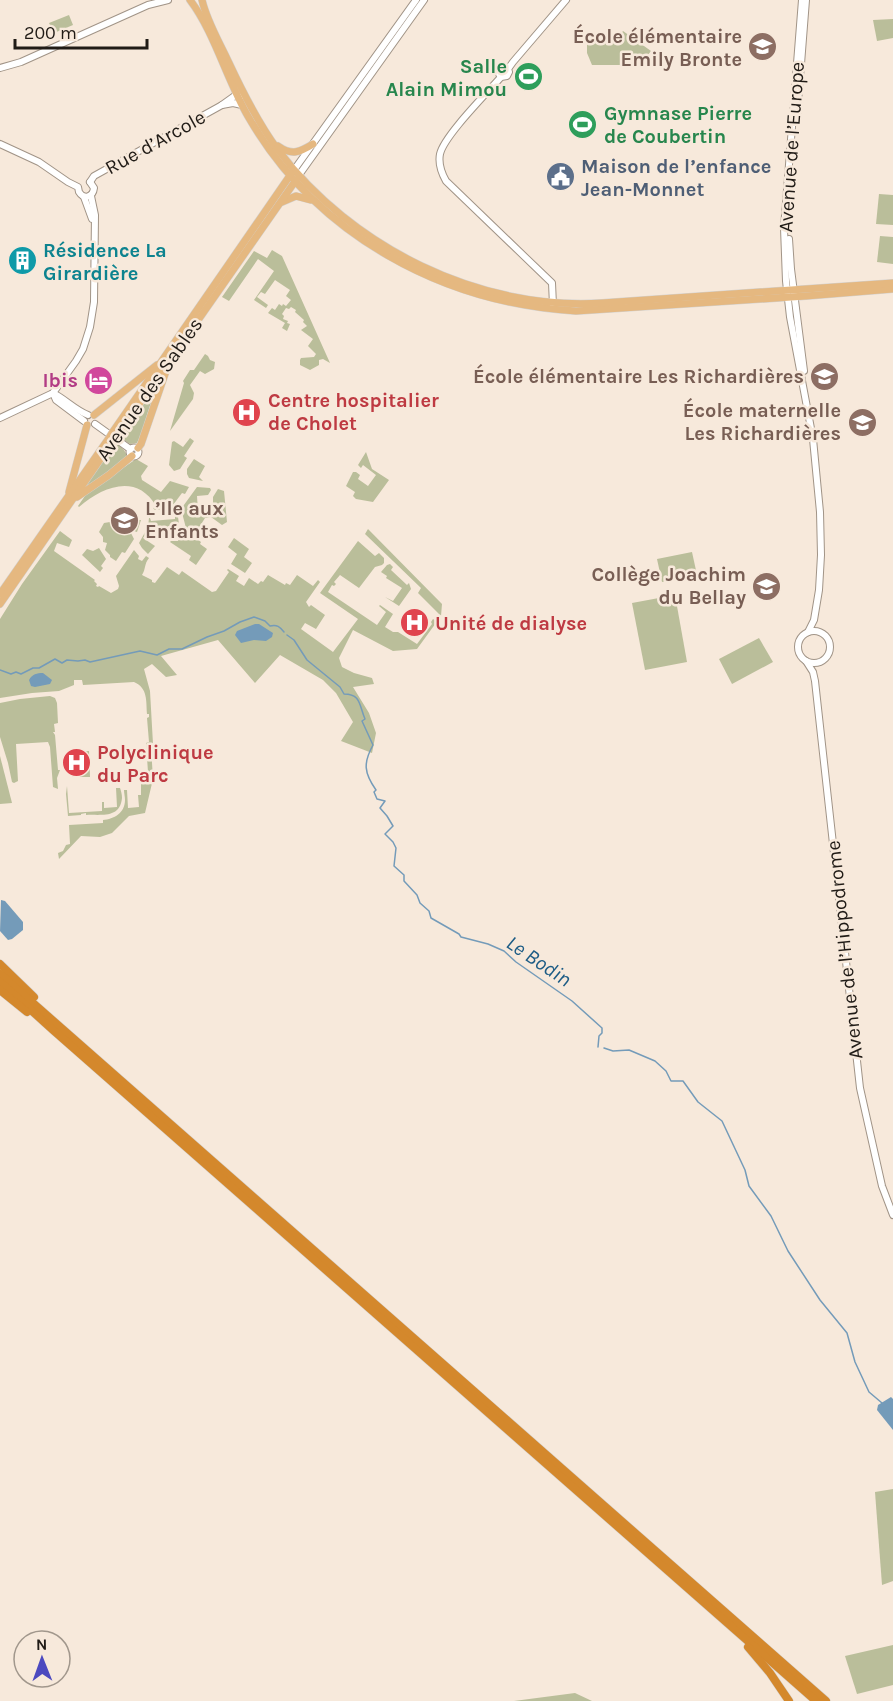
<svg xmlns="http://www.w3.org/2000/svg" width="893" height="1701" font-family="Karla,sans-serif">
<rect width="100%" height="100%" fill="#f7e9db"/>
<g fill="#babe9a">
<path d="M69 15 73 25 54 33 49 23Z"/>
<path d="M893 19V38L877 41 873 20Z"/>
<path d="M623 31 651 51 640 65H592L587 53V41L616 40Z"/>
<path d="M879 194 893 195V225L876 224Z"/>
<path d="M880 236 893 237V264L877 262Z"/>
<path d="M272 250 282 256 330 363 323 359 319 360V365L310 370 300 365V360L301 358 314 357 316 354 308 346 313 339 301 330 307 326 303 322 304 320 295 312 296 310 291 307 289 309 286 308 282 314 284 316 283 319 288 321 287 323 290 324 287 331 282 328 285 323 268 313 272 308 275 310 279 304 282 306 283 304 286 306 291 300 286 296 290 290 275 280 265 294 261 292 257 297 268 305 266 308 254 300 274 271 258 259 229 301 222 297 254 251 267 258Z"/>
<path d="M205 354 208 356 210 360 215 362 214 369 205 374 200 371 190 385 194 393 193 399 170 431 184 383 183 381 190 370H194Z"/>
<path d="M158 381 140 437 137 443 130 444 119 437Z"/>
<path d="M190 438 194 441 184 456 187 458 180 469 174 471 169 465 172 442 174 441 183 447Z"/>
<path d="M116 442 124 450 128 457 125 461 84 488Z"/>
<path d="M366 452 372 469 389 480 373 502 356 499 353 496 355 492 346 486 353 472H356L360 475 358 479 368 486 376 475 363 465 361 468 358 465Z"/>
<path d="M136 459 148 466 141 476 142 480 161 492 170 481 189 487 185 494 182 493 170 509 155 510 153 508 156 506C137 473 103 486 79 507L78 506 87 493Z"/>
<path d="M194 459 205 466 199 477 203 481 189 478 187 474V469Z"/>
<path d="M197 487 210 488 211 490 208 495 197 496 198 512 213 511V497L218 489 224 491 227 522 222 525 211 517 205 518 200 526 202 532 197 539 201 542 200 544 207 549 196 565 189 560 191 556 170 542 171 541H178L181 535V530L186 528 181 509Z"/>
<path d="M175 515 178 517 179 524C173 528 166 523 163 532L167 537 166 539 150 528 143 538 155 546 148 554 142 548 139 543 148 527 149 518H150L151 521 175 519Z"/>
<path d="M139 520H141L137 532 134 531 131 533 134 539 125 553 122 552 116 561 110 557V555L105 550 107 543 103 542V537L99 532 104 523 116 521C119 529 126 530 131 524L137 528Z"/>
<path d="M368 529 442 604 441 616 417 649 393 651 353 630 339 658 342 667 354 673 372 678 374 684 353 687 369 713 376 733 372 753 341 741 353 722 336 693 323 680 280 655 255 683 218 640 161 656 177 675 166 677 152 664 144 669 150 691 153 744 151 747 153 779 145 813 129 816 112 833 100 837 81 836 59 859 58 853 63 851 66 845 70 844 69 825 103 823V820C114 819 125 813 125 800 125 797 124 793 124 790H127L128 808 139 807 138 795H141V782H146L145 772H148L146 743 149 742 147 718 149 717V714H147C146 701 148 688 134 682L83 685 82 680H74V685L59 691 32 693 0 698V619L22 584 60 531 72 540 69 547 57 543 54 551 95 580 94 581 97 584 96 586 98 587 99 586 111 593 118 589 119 586 116 576 134 550 139 556 138 559 142 561 146 556 149 558C144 564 146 569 142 575L152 580V582L155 583 167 567 179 575 182 571 212 592 216 591 229 572 227 570 228 569 239 576 236 581 244 586 249 578 258 584 261 581 263 582 268 575 285 585 286 583 290 585 297 575 313 586 318 580 320 582 306 602 309 607 311 605 325 615 316 629 305 623 301 629 333 652 358 619 320 593 358 541 375 556 379 553 384 558V563L382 565 375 567 359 588 340 575 334 582 336 584 334 586 332 585 328 592 377 625 386 612 379 606 380 605 393 614 385 627 393 632H398L417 644 432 624 431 622 433 619 436 621 440 615 418 593 421 588 365 534Z"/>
<path d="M234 538 249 549 244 557 252 563 245 573 231 564 237 554 228 547Z"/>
<path d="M99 548 106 559 101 566 103 568 100 572 82 555 87 549 93 551Z"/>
<path d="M692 552 697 575 662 582 657 559Z"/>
<path d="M390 564 393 567 391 570 407 585 409 583 411 589 399 606 385 597 393 601 402 588 386 578 387 576 381 572 387 565Z"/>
<path d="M675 595 687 662 645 670 632 603Z"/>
<path d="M759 638 773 662 732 684 719 659Z"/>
<path d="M50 696 55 698 57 703 58 723 54 724 55 732H53L55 735 58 770H60L57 778 58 789 53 787 50 747 48 742 16 744 18 781 14 783 12 782 8 763 0 737V703L20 699Z"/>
<path d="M89 751 90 777H77L76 752Z"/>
<path d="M0 756 12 803 0 804Z"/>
<path d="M67 786 69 813 102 811V802H104V808L117 807 116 788H120C121 791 122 794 122 798 120 819 101 814 86 815V813L81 814V815L68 816 66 794Z"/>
<path d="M893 1489V1581L882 1585 875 1492Z"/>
<path d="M893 1645V1685L857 1694 845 1656Z"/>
<path d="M575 1693 592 1701H514Z"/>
</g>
<g fill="#749bb9">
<path d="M255 624H259L273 633 272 637 266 641 254 640 241 643 235 635 237 631Z"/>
<path d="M43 673 52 680 50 684 35 687 31 686 29 680C32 674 37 673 43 673Z"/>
<path d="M1 900 5 901 23 922V930L12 939 8 940 0 931Z"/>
<path d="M891 1397 893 1399V1430L877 1410 878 1405Z"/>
</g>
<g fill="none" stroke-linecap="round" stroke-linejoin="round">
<g stroke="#749bb9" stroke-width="1.5">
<path d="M287 635 294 640 307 660 340 687 344 694C361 694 359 705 365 719L362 721 373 745C363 763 364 773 376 790L374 792 377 799 385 801 380 808 387 816 393 826 385 834 393 842 396 848 394 866 404 875V881L417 895 420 903 429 911 431 918 459 934 461 937 488 944 504 951 516 962 572 1001 602 1028V1033L599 1036 598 1047"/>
<path d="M0 670 11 674 16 672 21 674 33 668H39L55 659 62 663 67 660 78 661 85 660 90 662 140 651 157 655 169 649H182L207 637 224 631 240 622 254 617 265 621 270 626C277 624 280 627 284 632"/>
<path d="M604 1048 613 1051 629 1050 655 1061 666 1071 671 1081H683L698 1102 722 1121 745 1170 749 1186 771 1216 788 1251 820 1300 847 1333 855 1362 869 1392 882 1403"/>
</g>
<defs>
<g id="secondary">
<path d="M802 0 784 228 786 281 790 317 813 439 820 512 821 555 819 590 814 620 808 632"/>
<path d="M0 68 21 62 148 5 168 0"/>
<path d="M501 77 499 74 500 70 503 67 508 69"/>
<path d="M241 97 236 95 222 105 233 103 242 105"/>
<path d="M797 115 806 0"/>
<path d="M0 144 39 162 68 182 78 187 79 192C84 200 93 197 94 188L90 182"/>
<path d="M294 170 416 0"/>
<path d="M299 175 424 0"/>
<path d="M90 182 94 176 222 105"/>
<path d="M84 197 92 219"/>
<path d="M789 239 791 269 804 371"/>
<path d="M553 305 552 283 446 181C441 172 438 164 440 154 444 136 487 93 501 77L507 76 509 72 508 69 513 62 566 0"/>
<path d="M53 393 56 400 84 421"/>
<path d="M53 393C65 399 75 410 88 415"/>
<path d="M0 418 53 393 76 361 83 349 90 327 94 302 95 215 91 196"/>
<path d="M95 424 130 449"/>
<circle cx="134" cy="452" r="4.5"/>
<circle cx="814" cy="647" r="16"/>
<path d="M806 661 813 672 815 681 860 1088 882 1186 893 1215"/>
</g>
<g id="primary">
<path d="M190 0C215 33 227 81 249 118 317 235 442 303 576 311L806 296 893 289"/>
<path d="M202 0C207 22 220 43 229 63 243 93 258 123 278 150 351 247 479 311 602 303L893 283"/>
<path d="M278 146C292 156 300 152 313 144"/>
<path d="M282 202 296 196 311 200"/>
<path d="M94 415 157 365"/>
<path d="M112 433 291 174"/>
<path d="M117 436 296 180"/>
<path d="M138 448 141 444 166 371"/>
<path d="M69 492 87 425"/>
<path d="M77 497 109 475 132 456"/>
<path d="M0 594 109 438"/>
<path d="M0 604 113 441"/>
</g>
<g id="highway">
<path d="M0 964 34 997"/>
<path d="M0 974 826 1701"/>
<path d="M0 982 53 1030 816 1701"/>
<path d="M0 990 27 1012"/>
<path d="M748 1647 770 1673 789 1701"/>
</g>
</defs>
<use href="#secondary" stroke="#a19487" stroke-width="8"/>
<use href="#primary" stroke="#d2d1d0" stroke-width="8"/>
<use href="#highway" stroke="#d2d1d0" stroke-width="9"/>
<use href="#secondary" stroke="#fff" stroke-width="6"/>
<use href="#primary" stroke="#e5b880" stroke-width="7"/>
<use href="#highway" stroke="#d4882c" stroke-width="8"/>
<defs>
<g id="primary-bridge">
<path d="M109 438 112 433"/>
<path d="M113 441 117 436"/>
</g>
</defs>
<use href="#primary-bridge" stroke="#d2d1d0" stroke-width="8" stroke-linecap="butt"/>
<use href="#primary-bridge" stroke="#e5b880" stroke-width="7"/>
</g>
<defs>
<symbol id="school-disc" viewBox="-11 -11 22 22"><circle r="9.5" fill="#8d6e63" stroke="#f7e9db"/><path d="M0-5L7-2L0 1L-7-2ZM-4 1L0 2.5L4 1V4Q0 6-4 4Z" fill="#fff"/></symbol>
<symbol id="stadium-disc" viewBox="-11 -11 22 22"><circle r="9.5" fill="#2e9e5b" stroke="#f7e9db"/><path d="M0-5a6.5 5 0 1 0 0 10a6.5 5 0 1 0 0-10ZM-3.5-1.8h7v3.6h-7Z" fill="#fff"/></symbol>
<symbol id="civic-disc" viewBox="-11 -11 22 22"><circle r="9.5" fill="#5c6f8a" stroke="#f7e9db"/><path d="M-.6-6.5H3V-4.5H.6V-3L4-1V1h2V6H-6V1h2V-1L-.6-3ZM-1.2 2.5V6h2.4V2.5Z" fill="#fff"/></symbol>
<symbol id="building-disc" viewBox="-11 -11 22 22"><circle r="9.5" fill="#0f9aa8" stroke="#f7e9db"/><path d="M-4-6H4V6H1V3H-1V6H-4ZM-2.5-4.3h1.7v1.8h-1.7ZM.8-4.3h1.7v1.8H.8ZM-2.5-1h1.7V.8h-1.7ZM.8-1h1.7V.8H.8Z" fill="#fff"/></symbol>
<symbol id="hotel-disc" viewBox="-11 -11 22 22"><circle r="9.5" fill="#d1479c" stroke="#f7e9db"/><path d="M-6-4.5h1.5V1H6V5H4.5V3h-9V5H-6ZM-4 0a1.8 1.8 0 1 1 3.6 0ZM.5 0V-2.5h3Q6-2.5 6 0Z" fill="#fff"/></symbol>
<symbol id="hospital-disc" viewBox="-11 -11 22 22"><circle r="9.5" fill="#e0444e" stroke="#f7e9db"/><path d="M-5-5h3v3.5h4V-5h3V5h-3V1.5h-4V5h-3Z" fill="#fff"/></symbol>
</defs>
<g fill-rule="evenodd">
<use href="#school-disc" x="746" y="30" width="33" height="33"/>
<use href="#stadium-disc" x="512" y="60" width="33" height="33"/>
<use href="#stadium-disc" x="566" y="108" width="33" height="33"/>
<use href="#civic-disc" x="544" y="160" width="33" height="33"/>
<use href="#building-disc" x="6" y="244" width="33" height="33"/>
<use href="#school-disc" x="808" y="360" width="33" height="33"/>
<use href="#hotel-disc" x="82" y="364" width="33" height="33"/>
<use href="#hospital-disc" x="230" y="396" width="33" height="33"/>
<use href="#school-disc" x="846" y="406" width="33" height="33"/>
<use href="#school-disc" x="108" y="504" width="33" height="33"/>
<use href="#school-disc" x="750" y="570" width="33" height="33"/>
<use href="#hospital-disc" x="398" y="606" width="33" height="33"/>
<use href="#hospital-disc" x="60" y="746" width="33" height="33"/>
</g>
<g text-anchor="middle" stroke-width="5" stroke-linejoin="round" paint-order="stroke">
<g font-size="20" font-weight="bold" fill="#785e54" stroke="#f7e9db" text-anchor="end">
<text x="742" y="43">École élémentaire<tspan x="742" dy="23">Emily Bronte</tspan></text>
<text x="804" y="383">École élémentaire Les Richardières</text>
<text x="841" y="417">École maternelle<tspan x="841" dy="23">Les Richardières</tspan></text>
<text x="145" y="515" text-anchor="start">L’Ile aux<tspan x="145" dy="23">Enfants</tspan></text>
<text x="746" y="581">Collège Joachim<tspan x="746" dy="23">du Bellay</tspan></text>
</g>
<g font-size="20" font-weight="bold" fill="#27864d" stroke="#f7e9db" text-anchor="end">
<text x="507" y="73">Salle<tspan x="507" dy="23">Alain Mimou</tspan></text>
<text x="604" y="120" text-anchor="start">Gymnase Pierre<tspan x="604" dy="23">de Coubertin</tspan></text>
</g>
<g font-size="20" fill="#201b16" stroke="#f7e9db">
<text transform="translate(155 142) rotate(-29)" y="7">Rue d’Arcole</text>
<text transform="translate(791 147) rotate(-86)" y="7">Avenue de l’Europe</text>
<text transform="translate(149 389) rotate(-55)" y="7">Avenue des Sables</text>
<text transform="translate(844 950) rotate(-96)" y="7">Avenue de l’Hippodrome</text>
</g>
<g font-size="20" font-weight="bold" fill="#4e5e75" stroke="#f7e9db" text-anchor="start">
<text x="581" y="173">Maison de l’enfance<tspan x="581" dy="23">Jean-Monnet</tspan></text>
</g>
<g font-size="20" font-weight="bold" fill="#0d838f" stroke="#f7e9db" text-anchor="start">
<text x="43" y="257">Résidence La<tspan x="43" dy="23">Girardière</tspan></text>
</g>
<g font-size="20" font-weight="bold" fill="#b23c85" stroke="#f7e9db" text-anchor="end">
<text x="78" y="387">Ibis</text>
</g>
<g font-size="20" font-weight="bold" fill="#be3a42" stroke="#f7e9db" text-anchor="start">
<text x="268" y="407">Centre hospitalier<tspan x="268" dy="23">de Cholet</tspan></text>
<text x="435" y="630">Unité de dialyse</text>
<text x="97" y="759">Polyclinique<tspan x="97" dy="23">du Parc</tspan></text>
</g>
<g font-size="21" font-style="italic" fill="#1d5c85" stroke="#f7e9db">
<text transform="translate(539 961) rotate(34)" y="7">Le Bodin</text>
</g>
</g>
<g transform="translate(42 1659) rotate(359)"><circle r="28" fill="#f7e9db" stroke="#a1978c" stroke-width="1.5"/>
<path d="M0-4.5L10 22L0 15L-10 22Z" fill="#4c49bf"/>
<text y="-9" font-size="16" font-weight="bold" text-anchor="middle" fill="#201b16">N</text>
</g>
<path d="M15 39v9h132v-9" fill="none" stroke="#201b16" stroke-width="3"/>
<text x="24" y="39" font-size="18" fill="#201b16" stroke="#f7e9db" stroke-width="4.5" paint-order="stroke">200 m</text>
</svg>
